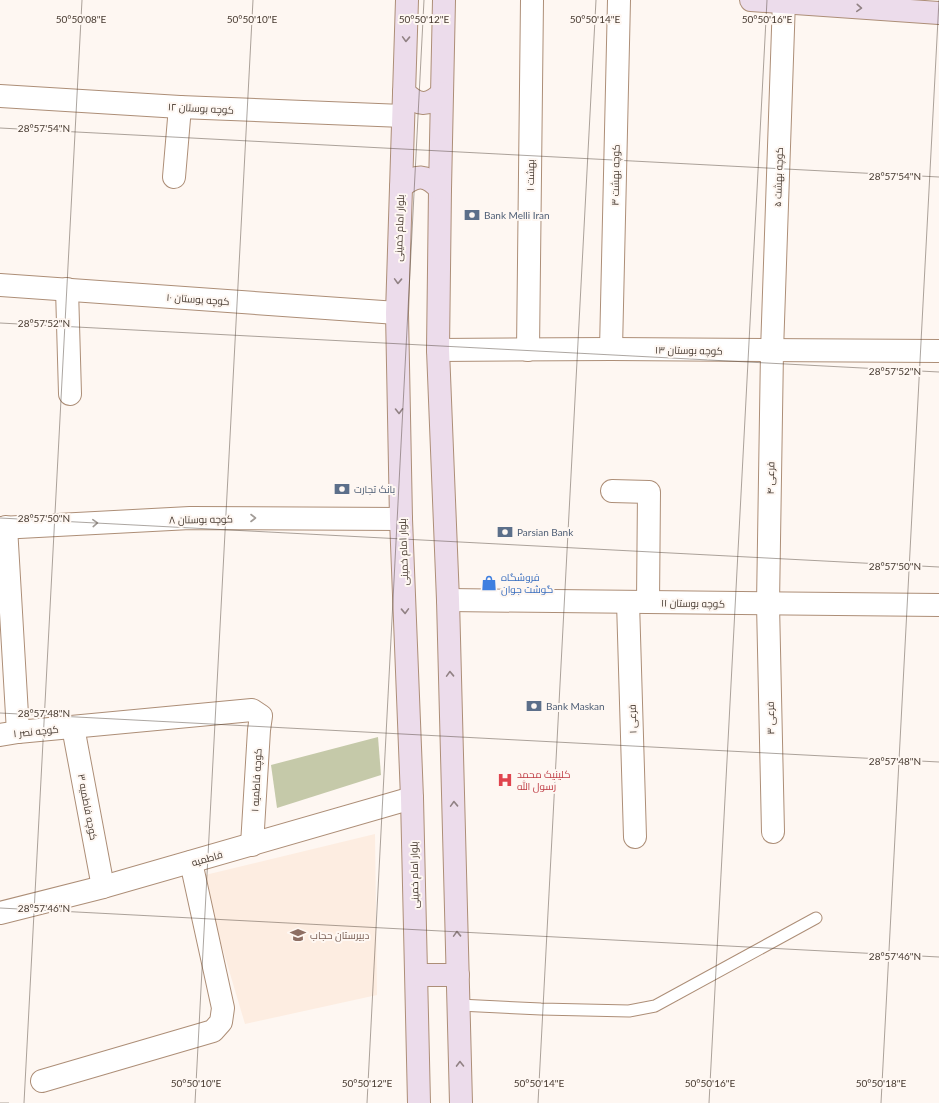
<svg xmlns="http://www.w3.org/2000/svg" width="939" height="1103" font-family="Lato,Cairo,sans-serif">
<rect width="100%" height="100%" fill="#fef7f2"/>
<path fill="#fdede1" d="M375 834 377 995 245 1024 201 876Z"/>
<path fill="#c5c9a9" d="M378 737 381 775 277 808 271 765Z"/>
<g fill="none" stroke-linecap="round" stroke-linejoin="round">
<defs>
<path id="lane" d="M459 1005 541 1009 629 1011 655 1006 816 918"/>
<g id="street">
<path d="M0 96 180 107 403 116"/>
<path d="M174 177 180 107"/>
<path d="M0 285 397 313"/>
<path d="M67 289 70 394"/>
<path d="M611 349 619 0"/>
<path d="M438 350 611 349 939 351"/>
<path d="M528 350 532 0"/>
<path d="M612 491 649 492 648 602"/>
<path d="M6 527 18 732"/>
<path d="M0 528 190 518 401 519"/>
<path d="M448 600 939 605"/>
<path d="M628 602 635 837"/>
<path d="M73 727 103 887"/>
<path d="M0 735 18 732 252 710 261 716 259 730 252 845"/>
<path d="M773 832 768 604 772 351 784 0"/>
<path d="M0 913 103 887 412 798"/>
<path d="M42 1081 213 1031 221 1022 223 1008 191 862"/>
</g>
<g id="secondary">
<path d="M407 0 397 313 401 519 412 798 419 1103"/>
<path d="M444 0 440 189 438 350 448 600 461 1103"/>
<path d="M751 0 939 13"/>
<path d="M404 92C418 106 428 107 442 93"/>
<path d="M401 187C416 174 426 174 440 189"/>
<path d="M417 975H458"/>
</g>
</defs>
<use href="#lane" stroke="#ad8e77" stroke-width="13"/>
<use href="#street" stroke="#ad8e77" stroke-width="24"/>
<use href="#secondary" stroke="#ad8e77" stroke-width="24"/>
<use href="#lane" stroke="#fff" stroke-width="11"/>
<use href="#street" stroke="#fff" stroke-width="22"/>
<use href="#secondary" stroke="#ecdceb" stroke-width="22"/>
</g>
<defs><path id="oneway-chevron" d="M-2-3.5L2.5 0L-2 3.5" fill="none" stroke-width="1.6" stroke-linecap="round" stroke-linejoin="round"/></defs>
<g stroke="#918284">
<use href="#oneway-chevron" transform="translate(859 8) rotate(4)"/>
<use href="#oneway-chevron" transform="translate(406 39) rotate(92)"/>
<use href="#oneway-chevron" transform="translate(398 281) rotate(92)"/>
<use href="#oneway-chevron" transform="translate(399 411) rotate(89)"/>
<use href="#oneway-chevron" transform="translate(405 611) rotate(88)"/>
<use href="#oneway-chevron" transform="translate(450 674) rotate(-92)"/>
<use href="#oneway-chevron" transform="translate(454 804) rotate(-92)"/>
<use href="#oneway-chevron" transform="translate(457 934) rotate(-92)"/>
<use href="#oneway-chevron" transform="translate(460 1064) rotate(-91)"/>
</g>
<g stroke="#a29c97">
<use href="#oneway-chevron" transform="translate(253 518)"/>
<use href="#oneway-chevron" transform="translate(95 523) rotate(-3)"/>
</g>
<path fill="none" stroke="#46392f" stroke-width="1" stroke-opacity="0.45" d="M0 128 939 177M0 323 939 372M0 518 939 567M0 713 939 762M0 908 939 957M0 1103H9M24 1103 82 0M195 1103 253 0M367 1103 424 0M538 1103 596 0M709 1103 767 0M881 1103 939 0"/>
<defs>
<symbol id="bank-bare" viewBox="-9 -9 18 18"><path d="M-6-4H6V4H-6ZM0-2.3a2.3 2.3 0 1 0 0 4.6a2.3 2.3 0 1 0 0-4.6Z" fill="#5c6f8a" stroke="#fef7f2" stroke-width="2.5" paint-order="stroke"/></symbol>
<symbol id="shop-bare" viewBox="-9 -9 18 18"><path d="M-5-2.5h2.3a2.7 3.5 0 0 1 5.4 0H5L5.5 6h-11ZM-1.5-2.5h3a1.5 2.3 0 0 0-3 0Z" fill="#3f7fe0" stroke="#fef7f2" stroke-width="2.5" paint-order="stroke"/></symbol>
<symbol id="hospital-bare" viewBox="-9 -9 18 18"><path d="M-5-5h3v3.5h4V-5h3V5h-3V1.5h-4V5h-3Z" fill="#e0444e" stroke="#fef7f2" stroke-width="2.5" paint-order="stroke"/></symbol>
<symbol id="school-bare" viewBox="-9 -9 18 18"><path d="M0-5L7-2L0 1L-7-2ZM-4 1L0 2.5L4 1V4Q0 6-4 4Z" fill="#8d6e63" stroke="#fef7f2" stroke-width="2.5" paint-order="stroke"/></symbol>
</defs>
<g fill-rule="evenodd">
<use href="#bank-bare" x="461" y="204" width="22" height="22"/>
<use href="#bank-bare" x="331" y="478" width="22" height="22"/>
<use href="#bank-bare" x="494" y="521" width="22" height="22"/>
<use href="#shop-bare" x="478" y="572" width="22" height="22"/>
<use href="#bank-bare" x="523" y="695" width="22" height="22"/>
<use href="#hospital-bare" x="494" y="769" width="22" height="22"/>
<use href="#school-bare" x="287" y="924" width="22" height="22"/>
</g>
<g text-anchor="middle" stroke-width="4" stroke-linejoin="round" paint-order="stroke">
<g font-size="10" fill="#46392f" stroke="#fef7f2">
<text transform="translate(201 108) rotate(3)" y="4">کوچه بوستان ۱۲</text>
<text transform="translate(530 175) rotate(-89)" y="4">بهشت ۱</text>
<text transform="translate(615 175) rotate(-89)" y="4">کوچه بهشت ۳</text>
<text transform="translate(778 177) rotate(-88)" y="4">کوچه بهشت ۵</text>
<text transform="translate(399 228) rotate(-88)" y="4">بلوار امام خمینی</text>
<text transform="translate(198 299) rotate(4)" y="4">کوچه بوستان ۱۰</text>
<text transform="translate(689 350) rotate(1)" y="4">کوچه بوستان ۱۳</text>
<text transform="translate(770 478) rotate(-89)" y="4">فرعی ۴</text>
<text transform="translate(201 519) rotate(-1)" y="4">کوچه بوستان ۸</text>
<text transform="translate(403 552) rotate(-92)" y="4">بلوار امام خمینی</text>
<text transform="translate(693 603) rotate(1)" y="4">کوچه بوستان ۱۱</text>
<text transform="translate(770 718) rotate(-91)" y="4">فرعی ۳</text>
<text transform="translate(632 719) rotate(-92)" y="4">فرعی ۱</text>
<text transform="translate(36 731) rotate(-6)" y="4">کوچه نصر ۱</text>
<text transform="translate(256 780) rotate(-87)" y="4">کوچه فاطمیه ۱</text>
<text transform="translate(88 807) rotate(79)" y="4">کوچه فاطمیه ۳</text>
<text transform="translate(207 858) rotate(-16)" y="4">فاطمیه</text>
<text transform="translate(414 875) rotate(-91)" y="4">بلوار امام خمینی</text>
</g>
<g font-size="10" fill="#4e5e75" stroke="#fef7f2" text-anchor="start">
<text x="484" y="219">Bank Melli Iran</text>
<text x="354" y="493">بانک تجارت</text>
<text x="517" y="536">Parsian Bank</text>
<text x="546" y="710">Bank Maskan</text>
</g>
<g font-size="10" fill="#366cbe" stroke="#fef7f2" text-anchor="start">
<text x="501" y="581">فروشگاه<tspan x="501" dy="12">گوشت جوان</tspan></text>
</g>
<g font-size="10" fill="#be3a42" stroke="#fef7f2" text-anchor="start">
<text x="517" y="778">کلینیک محمد<tspan x="517" dy="12">رسول الله</tspan></text>
</g>
<g font-size="10" fill="#785e54" stroke="#fef7f2" text-anchor="start">
<text x="310" y="939">دبیرستان حجاب</text>
</g>
</g>
<g font-size="10" text-anchor="middle" fill="#46392f" stroke="#fef7f2" stroke-width="4" stroke-linejoin="round" paint-order="stroke">
<text x="81" y="23">50°50'08"E</text>
<text x="252" y="23">50°50'10"E</text>
<text x="424" y="23">50°50'12"E</text>
<text x="595" y="23">50°50'14"E</text>
<text x="767" y="23">50°50'16"E</text>
<text x="44" y="132">28°57'54"N</text>
<text x="895" y="180">28°57'54"N</text>
<text x="44" y="327">28°57'52"N</text>
<text x="895" y="375">28°57'52"N</text>
<text x="44" y="522">28°57'50"N</text>
<text x="895" y="570">28°57'50"N</text>
<text x="44" y="717">28°57'48"N</text>
<text x="895" y="765">28°57'48"N</text>
<text x="44" y="912">28°57'46"N</text>
<text x="895" y="960">28°57'46"N</text>
<text x="196" y="1087">50°50'10"E</text>
<text x="367" y="1087">50°50'12"E</text>
<text x="539" y="1087">50°50'14"E</text>
<text x="710" y="1087">50°50'16"E</text>
<text x="881" y="1087">50°50'18"E</text>
</g>
</svg>
